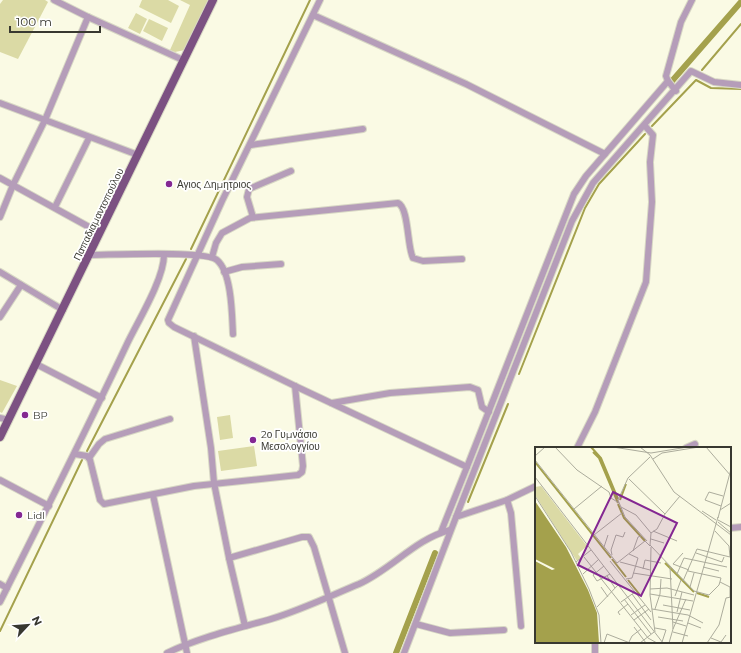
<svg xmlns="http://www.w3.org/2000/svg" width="741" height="653" font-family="Montserrat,sans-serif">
<rect width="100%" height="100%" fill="#fafae4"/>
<g fill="#dbdaa5">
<path d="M3 0H45L48 2 18 59 0 52V4Z"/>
<path d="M142 0H168L179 6 171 23 139 7Z"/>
<path d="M180 0H208L185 50 175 52 170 50 190 5Z"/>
<path d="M136 13 147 19 140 34 128 28Z"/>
<path d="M149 19 168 28 162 41 143 31Z"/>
<path d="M0 380 17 386 2 413 0 412Z"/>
<path d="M230 415 233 438 220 440 217 417Z"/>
<path d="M254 446 257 466 221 471 218 451Z"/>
</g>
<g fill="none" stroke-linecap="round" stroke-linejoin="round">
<g stroke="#a4a14c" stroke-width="2">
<path d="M702 70 741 24"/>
<path d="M652 126 696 80 711 88 741 89"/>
<path d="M191 249 310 0"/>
<path d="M519 374 585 208 599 184 645 134"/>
<path d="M87 451 186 259"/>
<path d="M468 502 508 404"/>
<path d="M0 631 82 460"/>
</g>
<g stroke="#a4a14c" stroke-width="6">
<path d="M672 81 741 2"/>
<path d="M396 653 435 553"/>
</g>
<defs>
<g id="minor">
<path d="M54 0 88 17 183 60"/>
<path d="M320 0 222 201 168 320 169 323 174 327 295 386 467 467 441 532"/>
<path d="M313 15 466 84 605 154"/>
<path d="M676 91 668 81 666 76 681 22 692 0"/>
<path d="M0 103 138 155"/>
<path d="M251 145 363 129"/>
<path d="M0 178 100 233"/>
<path d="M55 207 89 138"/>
<path d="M0 217 13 185 45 120 88 17"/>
<path d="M253 217 247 197 249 189 291 171"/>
<path d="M89 255C110 255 206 250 217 260 232 273 232 316 233 334"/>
<path d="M212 257 216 243 222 233 250 218 398 203C409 208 407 247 413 258L423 261 462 259"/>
<path d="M0 272 63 310"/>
<path d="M224 272 242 267 281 264"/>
<path d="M0 317 21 285"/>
<path d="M194 336 211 448 214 483 229 558 245 626"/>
<path d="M36 364 102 398"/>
<path d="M332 403 390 393 470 387 478 390 482 407 489 412"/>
<path d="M0 418 9 420"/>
<path d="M577 448 595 412 646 282 652 202 650 162 653 135 645 126"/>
<path d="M686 448 695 444"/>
<path d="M75 454 87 456 90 460 100 500 104 504 194 486 298 475 302 472 303 466 295 386"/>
<path d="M89 458 99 444 105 439 170 419"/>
<path d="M467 467 574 194 586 176 668 81"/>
<path d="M0 480 49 506"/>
<path d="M153 495 187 653"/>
<path d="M507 500 511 513 521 626"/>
<path d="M456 517 572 221 593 183 691 71 714 82 741 85"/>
<path d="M730 528 741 527"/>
<path d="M229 558 302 537H309L314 547 345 653"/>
<path d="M0 584 7 588"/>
<path d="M0 602C43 516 86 431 127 344 138 321 164 279 164 255"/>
<path d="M416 624 450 633 504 630"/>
<path d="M595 642V653"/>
<path d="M167 653C200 637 236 629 271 619 301 610 330 596 359 584 392 569 415 539 450 530"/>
<path d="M404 653 456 517 507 500 536 486"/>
</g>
<path id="major" d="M0 437 213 0"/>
</defs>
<use href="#minor" stroke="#d7d7c4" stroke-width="8"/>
<use href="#major" stroke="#d7d7c4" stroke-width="10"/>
<use href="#minor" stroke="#b59db9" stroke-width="6"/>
<use href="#major" stroke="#7c5182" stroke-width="8"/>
</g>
<g fill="#842792" stroke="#fff" stroke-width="1.5">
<circle cx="169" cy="184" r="4"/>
<circle cx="25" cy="415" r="4"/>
<circle cx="253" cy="440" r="4"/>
<circle cx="19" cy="515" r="4"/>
</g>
<g text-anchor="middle" stroke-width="3.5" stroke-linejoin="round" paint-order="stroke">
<g font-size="10" fill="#383830" stroke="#fff" text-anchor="start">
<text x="177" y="188">Αγιος Δημητριος</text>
<text x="33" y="419">BP</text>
<text x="261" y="438">2ο Γυμνάσιο<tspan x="261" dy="12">Μεσολογγίου</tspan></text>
<text x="27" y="519">Lidl</text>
</g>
<g font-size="10" fill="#383830" stroke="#fff">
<text transform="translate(98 214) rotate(-64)" y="4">Παπαδιαμαντοπούλου</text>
</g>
</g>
<g transform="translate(535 447)">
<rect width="196" height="196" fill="#fafae4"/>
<path d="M6 39 52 99 43 107 46 111 42 114 0 48V40Z" fill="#dbdaa5"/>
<path d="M0 54 31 100 53 143 62 166 64 196H0V114L17 123 20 122 0 112Z" fill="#a4a14c"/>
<path fill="none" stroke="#a4a14c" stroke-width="2" d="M56 0 66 11 83 52M58 5 64 11 83 56M0 15 76 111M85 53 91 37M83 57 89 71 110 94M77 112 91 130M130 116 159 145M93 133 105 148M162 146 174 150"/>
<path fill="none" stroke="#acac9c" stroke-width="1" d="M20 0 42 23 74 45 76 51 84 56M78 0 116 6 153 0M105 0 115 8 139 45 196 88M171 0 196 29M0 9 10 0M118 12 127 6 164 0M0 13 82 116 110 94 115 99M0 30 128 196M94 32 130 67M0 49 36 105 54 142 64 168 66 196M145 49 130 67 122 82 116 86 115 98 159 144 174 148 184 138 186 131 153 124M186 59 170 53 174 45 188 49M86 60 101 68 116 86M39 62 67 39M185 63 196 56M167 64 181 73M183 71 196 22M183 73 196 80M183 75 196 86M118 84 142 94M59 88 87 66M116 92 129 96M112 94 90 70 83 53 93 31 115 10M69 100 73 88M116 100 115 148 120 185M98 104 103 90 106 89M148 106 138 117 154 123M161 106 187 115 189 110M77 108 76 103 81 88 88 90 90 85M49 110 113 191 122 196M75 114 116 165M41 115 56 103M85 115 115 123M69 119 58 128 62 134 75 127M168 120 184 124M108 122 110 113 126 116M98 126 137 132M48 127 64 112M142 127 149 111 192 120M72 129 80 141M91 132 97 131 103 111 94 107M148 134 162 102 195 110 194 99 180 84M185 135 195 140V150M66 140 73 150M155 140 159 126M115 142 132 141 159 148M97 147 116 173M115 147 158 154M140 149 146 133M89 152 116 187M86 155 100 145M128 158 155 163M62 160 83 138M117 162 153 168 168 176M120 162 125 147 126 132M142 165 147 145M85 168 83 165 93 157M96 168 110 158M123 170 148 174M99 173 114 162M138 175 151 179M153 176 166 181M99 180 111 196M120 181 131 183 127 195M138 182 151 152M138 185 153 189M176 191 186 195 191 188M94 195 97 189 106 182M69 196 72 187 95 196M105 196 119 185M134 196 138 182 135 120M147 196 183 70M172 196 184 178 191 151 196 150"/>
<path fill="#842792" fill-opacity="0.15" stroke="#842792" stroke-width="2" d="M78 45 142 76 106 149 43 118Z"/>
<rect width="196" height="196" fill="none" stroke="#383830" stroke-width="2"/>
</g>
<g transform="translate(28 625) rotate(64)" stroke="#ffffff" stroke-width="3" paint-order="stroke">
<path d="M0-3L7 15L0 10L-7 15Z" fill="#383830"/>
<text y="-6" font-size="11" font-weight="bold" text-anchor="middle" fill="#383830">N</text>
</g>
<path d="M10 26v6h90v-6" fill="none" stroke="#383830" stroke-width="2"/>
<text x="16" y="26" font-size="12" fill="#383830" stroke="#ffffff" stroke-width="3" paint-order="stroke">100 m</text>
</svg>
